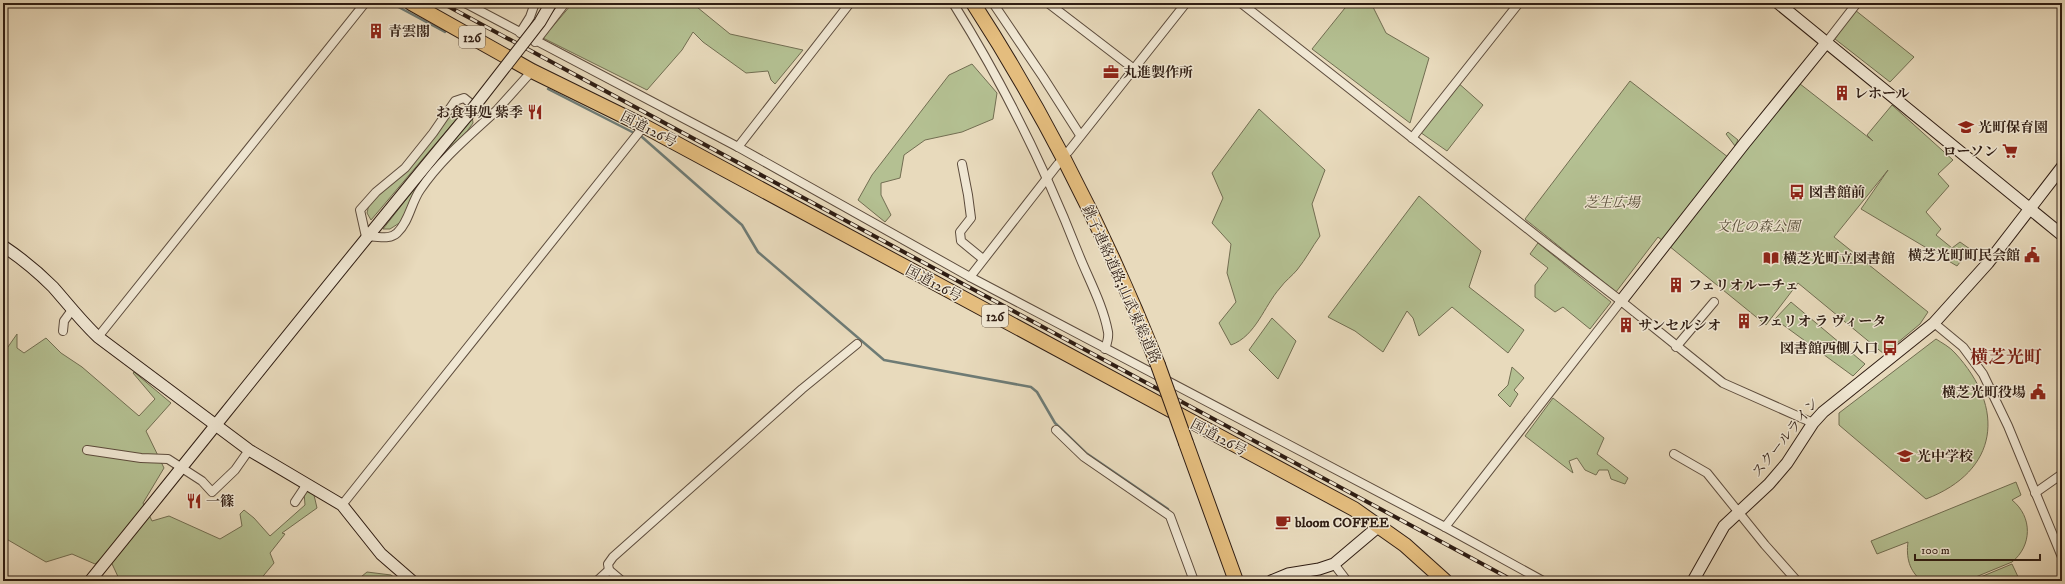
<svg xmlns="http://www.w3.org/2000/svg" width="2065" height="584" font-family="'IM FELL DW Pica','Noto Serif JP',serif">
<rect width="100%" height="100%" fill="#e8dabc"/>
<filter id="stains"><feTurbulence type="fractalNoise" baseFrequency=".005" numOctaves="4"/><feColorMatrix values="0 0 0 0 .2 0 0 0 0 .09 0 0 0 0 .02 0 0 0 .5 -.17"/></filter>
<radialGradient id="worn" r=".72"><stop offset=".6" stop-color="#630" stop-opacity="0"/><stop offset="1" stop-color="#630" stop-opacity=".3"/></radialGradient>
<g fill="#b4c092" stroke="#726e52">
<path d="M676 3H692L730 34 803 50 775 84 771 80 768 71 746 73 703 42 693 32 682 50 647 90 543 38 571 5 633 4 672 6Z"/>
<path d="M1349 3H1371L1386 33 1429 58 1410 123 1312 49Z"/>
<path d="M1855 10 1914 57 1890 82 1835 39Z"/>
<path d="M972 64 997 93 993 119 962 132 925 140 904 155 900 178 881 183V195L891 215 885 222 858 200 872 175 949 75Z"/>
<path d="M1795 80 1873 141 1867 135 1892 105 1953 160 1938 174 1949 186 1926 212 1941 229 1936 235 1952 248 1960 242 1970 249 1957 266 1861 209 1888 170 1834 237 1928 312 1920 324 1884 354 1798 283 1766 325 1658 237 1616 292 1525 219 1630 81 1733 161Z"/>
<path d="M1456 81 1483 105 1447 151 1417 130Z"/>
<path d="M459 107 465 109 371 220 367 213C369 199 379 196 388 187 413 164 433 135 454 109Z"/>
<path d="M1259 109 1325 170 1312 204 1320 236C1312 247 1306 259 1297 270 1292 276 1285 281 1280 288 1264 306 1256 336 1231 345L1219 323 1236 302 1227 273 1231 244 1212 223 1223 198 1212 173Z"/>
<path d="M472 115 473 123 401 222 390 229H383Z"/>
<path d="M1728 132 1738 140 1735 146 1726 134Z"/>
<path d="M1419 196 1481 251 1469 287 1524 330 1508 353 1452 307 1419 336 1413 318 1407 311 1383 352 1355 331 1328 317Z"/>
<path d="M1538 243 1611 302 1590 329 1563 307 1555 312 1535 297V285L1548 268 1530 254Z"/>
<path d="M1791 302 1865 364 1853 376 1775 319Z"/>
<path d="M1272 318 1296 341 1278 379 1249 350Z"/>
<path d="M17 334V348L24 353 46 338 61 353 82 367 139 416 155 399 133 373 134 372 171 403 146 431 164 468 143 503 152 521 169 516 220 539 242 526 240 514 244 510 254 518 270 536 305 505 304 492 307 489 314 495 317 508 282 533 285 534 270 553 274 563 259 581H120L107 553 95 564 72 554 46 562 3 537V354Z"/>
<path d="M1936 339C1942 343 1950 347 1955 353 2006 408 1999 471 1926 499L1839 425V413Z"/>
<path d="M1512 367 1524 378 1514 390 1518 394 1510 407 1498 395 1508 385Z"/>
<path d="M1553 398 1604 438 1597 454 1628 478 1625 484 1611 479 1608 470H1599L1596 475 1585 470 1577 458 1569 461 1573 473 1525 436Z"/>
<path d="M2016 482 2021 495 2012 500C2033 517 2032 546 2012 562L1966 581H1922C1909 571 1906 557 1908 542L1877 554 1871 541Z"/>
<path d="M2012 564 2020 581H1971Z"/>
<path d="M367 572 391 575 399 581H356Z"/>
</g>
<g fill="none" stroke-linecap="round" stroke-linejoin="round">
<g stroke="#6e7b75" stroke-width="2.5">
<path d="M391 3 445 32"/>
<path d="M548 89 642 137 742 225 758 252 884 360 1031 387 1037 392 1055 423 1086 453 1168 509"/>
</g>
<defs>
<g id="street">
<path d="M465 3 738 147 970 277 1445 527 1543 581"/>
<path d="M953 3C1003 83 1045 168 1079 255 1089 280 1103 305 1108 332 1109 338 1107 343 1105 349"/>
<path d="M993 3 1043 77 1080 135"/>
<path d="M1048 3 1134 69"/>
<path d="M1241 3 1538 237 1621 301 1723 383 1813 423"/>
<path d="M520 33 530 17 535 3"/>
<path d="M535 42 565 3"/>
<path d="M1826 43 1857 3"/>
<path d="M491 115 480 111 464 98 455 101 433 133 405 168 376 192 360 210 366 237C377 235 388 241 397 233 409 222 411 203 420 190 441 159 469 136 496 111L532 71"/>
<path d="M1412 138 1519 3"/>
<path d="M738 147 850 3"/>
<path d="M1068 152 1186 3"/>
<path d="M962 164 968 195 971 218 960 232 961 241 983 259"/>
<path d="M970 277 1058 164"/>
<path d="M1934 323 1963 347 1983 374 2008 426 2062 557"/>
<path d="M63 331 64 321 72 310"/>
<path d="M98 337 365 3"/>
<path d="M1676 347 1714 302"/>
<path d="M1056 430 1084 457 1170 516 1194 581"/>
<path d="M87 450 141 458 168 459 202 481 212 492 235 470 249 450"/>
<path d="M1674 454 1707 473 1765 545 1797 581"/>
<path d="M2035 493 2062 474"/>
<path d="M295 502 307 484"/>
<path d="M342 505 644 126"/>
<path d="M1445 527 1621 301"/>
<path d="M1334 564 1347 581"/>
<path d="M597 581 609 570"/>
<path d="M622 581 609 570 608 564 613 557 802 389 857 344"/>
</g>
<g id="secondary">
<path d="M1778 3 2062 235"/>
<path d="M3 246C21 258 38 272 53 287 68 304 82 322 98 337L249 450 342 505 381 554 412 581"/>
<path d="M1621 301 1744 144 1826 43"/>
<path d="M90 581C216 426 339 269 467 116"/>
<path d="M1271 581 1288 574 1319 569 1334 564 1379 526"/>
<path d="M1693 581 1724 526 1769 484 1787 463 1813 423 1823 412 1934 323 1988 263 2062 167"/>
</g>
<g id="highway">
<path d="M411 3 532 71 644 126 1354 509 1405 545 1445 581"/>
<path d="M973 3C1047 117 1108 239 1158 365"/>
<path d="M1186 443 1236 581"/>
</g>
</defs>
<use href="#street" stroke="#5d4c3d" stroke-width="10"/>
<use href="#secondary" stroke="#2f1d13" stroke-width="13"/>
<use href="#highway" stroke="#2f1d13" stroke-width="16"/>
<use href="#street" stroke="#f0e7d3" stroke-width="8"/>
<use href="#secondary" stroke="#f0e7d3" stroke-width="11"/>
<use href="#highway" stroke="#e4bd7e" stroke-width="14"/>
<defs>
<path id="rail" d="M442 3 1514 581"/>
</defs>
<use href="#rail" stroke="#2f1d13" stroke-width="4"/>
<use href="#rail" stroke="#f0e7d3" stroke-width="2.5" stroke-dasharray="8" stroke-linecap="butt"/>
<defs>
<path id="secondary-bridge" d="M467 116 540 22 551 3"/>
<path id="highway-bridge" d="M1158 365 1186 443"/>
</defs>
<use href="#secondary-bridge" stroke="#2f1d13" stroke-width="13" stroke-linecap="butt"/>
<use href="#highway-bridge" stroke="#2f1d13" stroke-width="16" stroke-linecap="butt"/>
<use href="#secondary-bridge" stroke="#f0e7d3" stroke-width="11"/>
<use href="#highway-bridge" stroke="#e4bd7e" stroke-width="14"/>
</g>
<defs>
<symbol id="building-bare" viewBox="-9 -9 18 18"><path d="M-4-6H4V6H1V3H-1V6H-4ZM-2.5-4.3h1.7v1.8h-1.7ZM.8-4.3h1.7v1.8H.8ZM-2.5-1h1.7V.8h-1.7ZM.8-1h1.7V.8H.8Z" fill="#8f2418" stroke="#f0e7d3" stroke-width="2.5" paint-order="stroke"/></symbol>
<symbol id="office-bare" viewBox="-9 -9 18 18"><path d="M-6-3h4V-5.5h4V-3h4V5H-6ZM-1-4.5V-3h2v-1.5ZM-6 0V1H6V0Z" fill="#8f2418" stroke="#f0e7d3" stroke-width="2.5" paint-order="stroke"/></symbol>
<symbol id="restaurant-bare" viewBox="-9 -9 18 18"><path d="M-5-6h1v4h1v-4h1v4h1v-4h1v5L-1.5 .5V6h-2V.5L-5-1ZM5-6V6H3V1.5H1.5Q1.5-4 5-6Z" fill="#8f2418" stroke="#f0e7d3" stroke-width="2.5" paint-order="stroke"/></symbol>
<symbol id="school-bare" viewBox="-9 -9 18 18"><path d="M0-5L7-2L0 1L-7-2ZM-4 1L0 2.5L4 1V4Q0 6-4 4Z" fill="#8f2418" stroke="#f0e7d3" stroke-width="2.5" paint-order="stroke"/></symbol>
<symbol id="supermarket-bare" viewBox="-9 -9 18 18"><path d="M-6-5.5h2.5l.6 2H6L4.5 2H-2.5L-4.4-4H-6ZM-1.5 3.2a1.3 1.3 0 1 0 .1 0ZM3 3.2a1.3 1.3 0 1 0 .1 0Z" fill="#8f2418" stroke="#f0e7d3" stroke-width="2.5" paint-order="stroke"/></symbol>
<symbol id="bus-bare" viewBox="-9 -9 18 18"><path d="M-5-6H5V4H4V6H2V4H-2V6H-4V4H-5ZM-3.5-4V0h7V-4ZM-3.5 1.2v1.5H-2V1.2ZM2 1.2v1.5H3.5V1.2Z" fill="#8f2418" stroke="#f0e7d3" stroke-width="2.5" paint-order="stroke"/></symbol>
<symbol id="civic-bare" viewBox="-9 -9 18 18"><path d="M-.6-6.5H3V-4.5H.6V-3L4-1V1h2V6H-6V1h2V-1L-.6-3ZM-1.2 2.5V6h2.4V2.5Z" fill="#8f2418" stroke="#f0e7d3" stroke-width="2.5" paint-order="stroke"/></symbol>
<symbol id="library-bare" viewBox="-9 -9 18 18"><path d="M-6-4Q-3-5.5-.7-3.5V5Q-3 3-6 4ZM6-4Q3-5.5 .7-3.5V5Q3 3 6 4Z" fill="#8f2418" stroke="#f0e7d3" stroke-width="2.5" paint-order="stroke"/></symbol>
<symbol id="cafe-bare" viewBox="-9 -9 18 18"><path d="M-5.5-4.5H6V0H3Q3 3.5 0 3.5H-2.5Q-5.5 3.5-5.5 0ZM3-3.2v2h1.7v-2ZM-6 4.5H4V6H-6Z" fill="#8f2418" stroke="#f0e7d3" stroke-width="2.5" paint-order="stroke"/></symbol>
</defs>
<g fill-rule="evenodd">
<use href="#building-bare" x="365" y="20" width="22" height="22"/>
<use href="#office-bare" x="1100" y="61" width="22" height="22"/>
<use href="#building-bare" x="1831" y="82" width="22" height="22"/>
<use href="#restaurant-bare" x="524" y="101" width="22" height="22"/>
<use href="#school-bare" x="1955" y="116" width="22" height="22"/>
<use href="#supermarket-bare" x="1999" y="140" width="22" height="22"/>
<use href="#bus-bare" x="1786" y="181" width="22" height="22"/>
<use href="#civic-bare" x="2021" y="244" width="22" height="22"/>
<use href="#library-bare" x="1760" y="247" width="22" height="22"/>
<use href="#building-bare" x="1665" y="274" width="22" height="22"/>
<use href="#building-bare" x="1733" y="310" width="22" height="22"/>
<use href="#building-bare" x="1615" y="314" width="22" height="22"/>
<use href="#bus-bare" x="1879" y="337" width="22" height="22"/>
<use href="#civic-bare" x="2027" y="381" width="22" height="22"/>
<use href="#school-bare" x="1894" y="445" width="22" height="22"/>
<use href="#restaurant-bare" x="183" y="490" width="22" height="22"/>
<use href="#cafe-bare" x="1272" y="511" width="22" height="22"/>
</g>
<g text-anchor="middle" stroke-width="3" stroke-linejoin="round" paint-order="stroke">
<g fill="#f0e7d3" stroke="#695a4d" stroke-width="1">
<rect x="459" y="26" width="26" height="22" rx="3"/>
<rect x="982" y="305" width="26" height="22" rx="3"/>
</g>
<g font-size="13" font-weight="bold" fill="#2f1d13">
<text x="472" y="42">126</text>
<text x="995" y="321">126</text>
</g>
<g font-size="14" font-weight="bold" fill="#2f1d13" stroke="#f0e7d3" text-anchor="start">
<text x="388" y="36">青雲閣</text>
<text x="1123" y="77">丸進製作所</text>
<text x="1854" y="98">レホール</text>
<text x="523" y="117" text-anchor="end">お食事処 紫季</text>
<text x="1978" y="132">光町保育園</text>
<text x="1998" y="156" text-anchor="end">ローソン</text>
<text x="1809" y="197">図書館前</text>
<text x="2020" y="260" text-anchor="end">横芝光町町民会館</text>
<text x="1783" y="263">横芝光町立図書館</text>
<text x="1688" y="290">フェリオルーチェ</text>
<text x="1756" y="326">フェリオ ラ ヴィータ</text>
<text x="1638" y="330">サンセルシオ</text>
<text x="1878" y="353" text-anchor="end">図書館西側入口</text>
<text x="2026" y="397" text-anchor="end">横芝光町役場</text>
<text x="1917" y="461">光中学校</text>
<text x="206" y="506">一篠</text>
<text x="1295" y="527">bloom COFFEE</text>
</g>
<g font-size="14" fill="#2f1d13" stroke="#f0e7d3">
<text transform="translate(649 129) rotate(27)" y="5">国道126号</text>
<text transform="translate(934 283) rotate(28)" y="5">国道126号</text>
<text transform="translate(1122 284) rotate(66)" y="5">銚子連絡道路;山武東総道路</text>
<text transform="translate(1219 437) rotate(28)" y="5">国道126号</text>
<text transform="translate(1785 437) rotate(-51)" y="5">スクールライン</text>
</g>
<g font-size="14" font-style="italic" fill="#574e39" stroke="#f0e7d3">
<text x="1612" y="207">芝生広場</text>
<text x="1758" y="231">文化の森公園</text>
</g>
<g font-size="18" font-weight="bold" fill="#7a1f14" stroke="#f0e7d3">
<text x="2006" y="363">横芝光町</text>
</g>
</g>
<rect width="2065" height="584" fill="none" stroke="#e8dabc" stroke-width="16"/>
<rect x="4" y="4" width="2057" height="576" fill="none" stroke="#2f1d13" stroke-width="2"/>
<rect x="8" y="8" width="2049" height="568" fill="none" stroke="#2f1d13"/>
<path d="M1915 554v6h125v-6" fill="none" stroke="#2f1d13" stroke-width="2"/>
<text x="1921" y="554" font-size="12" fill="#2f1d13" stroke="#f0e7d3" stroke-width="3" paint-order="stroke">100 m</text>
<rect width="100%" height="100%" filter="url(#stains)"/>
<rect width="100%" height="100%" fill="url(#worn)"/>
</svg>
